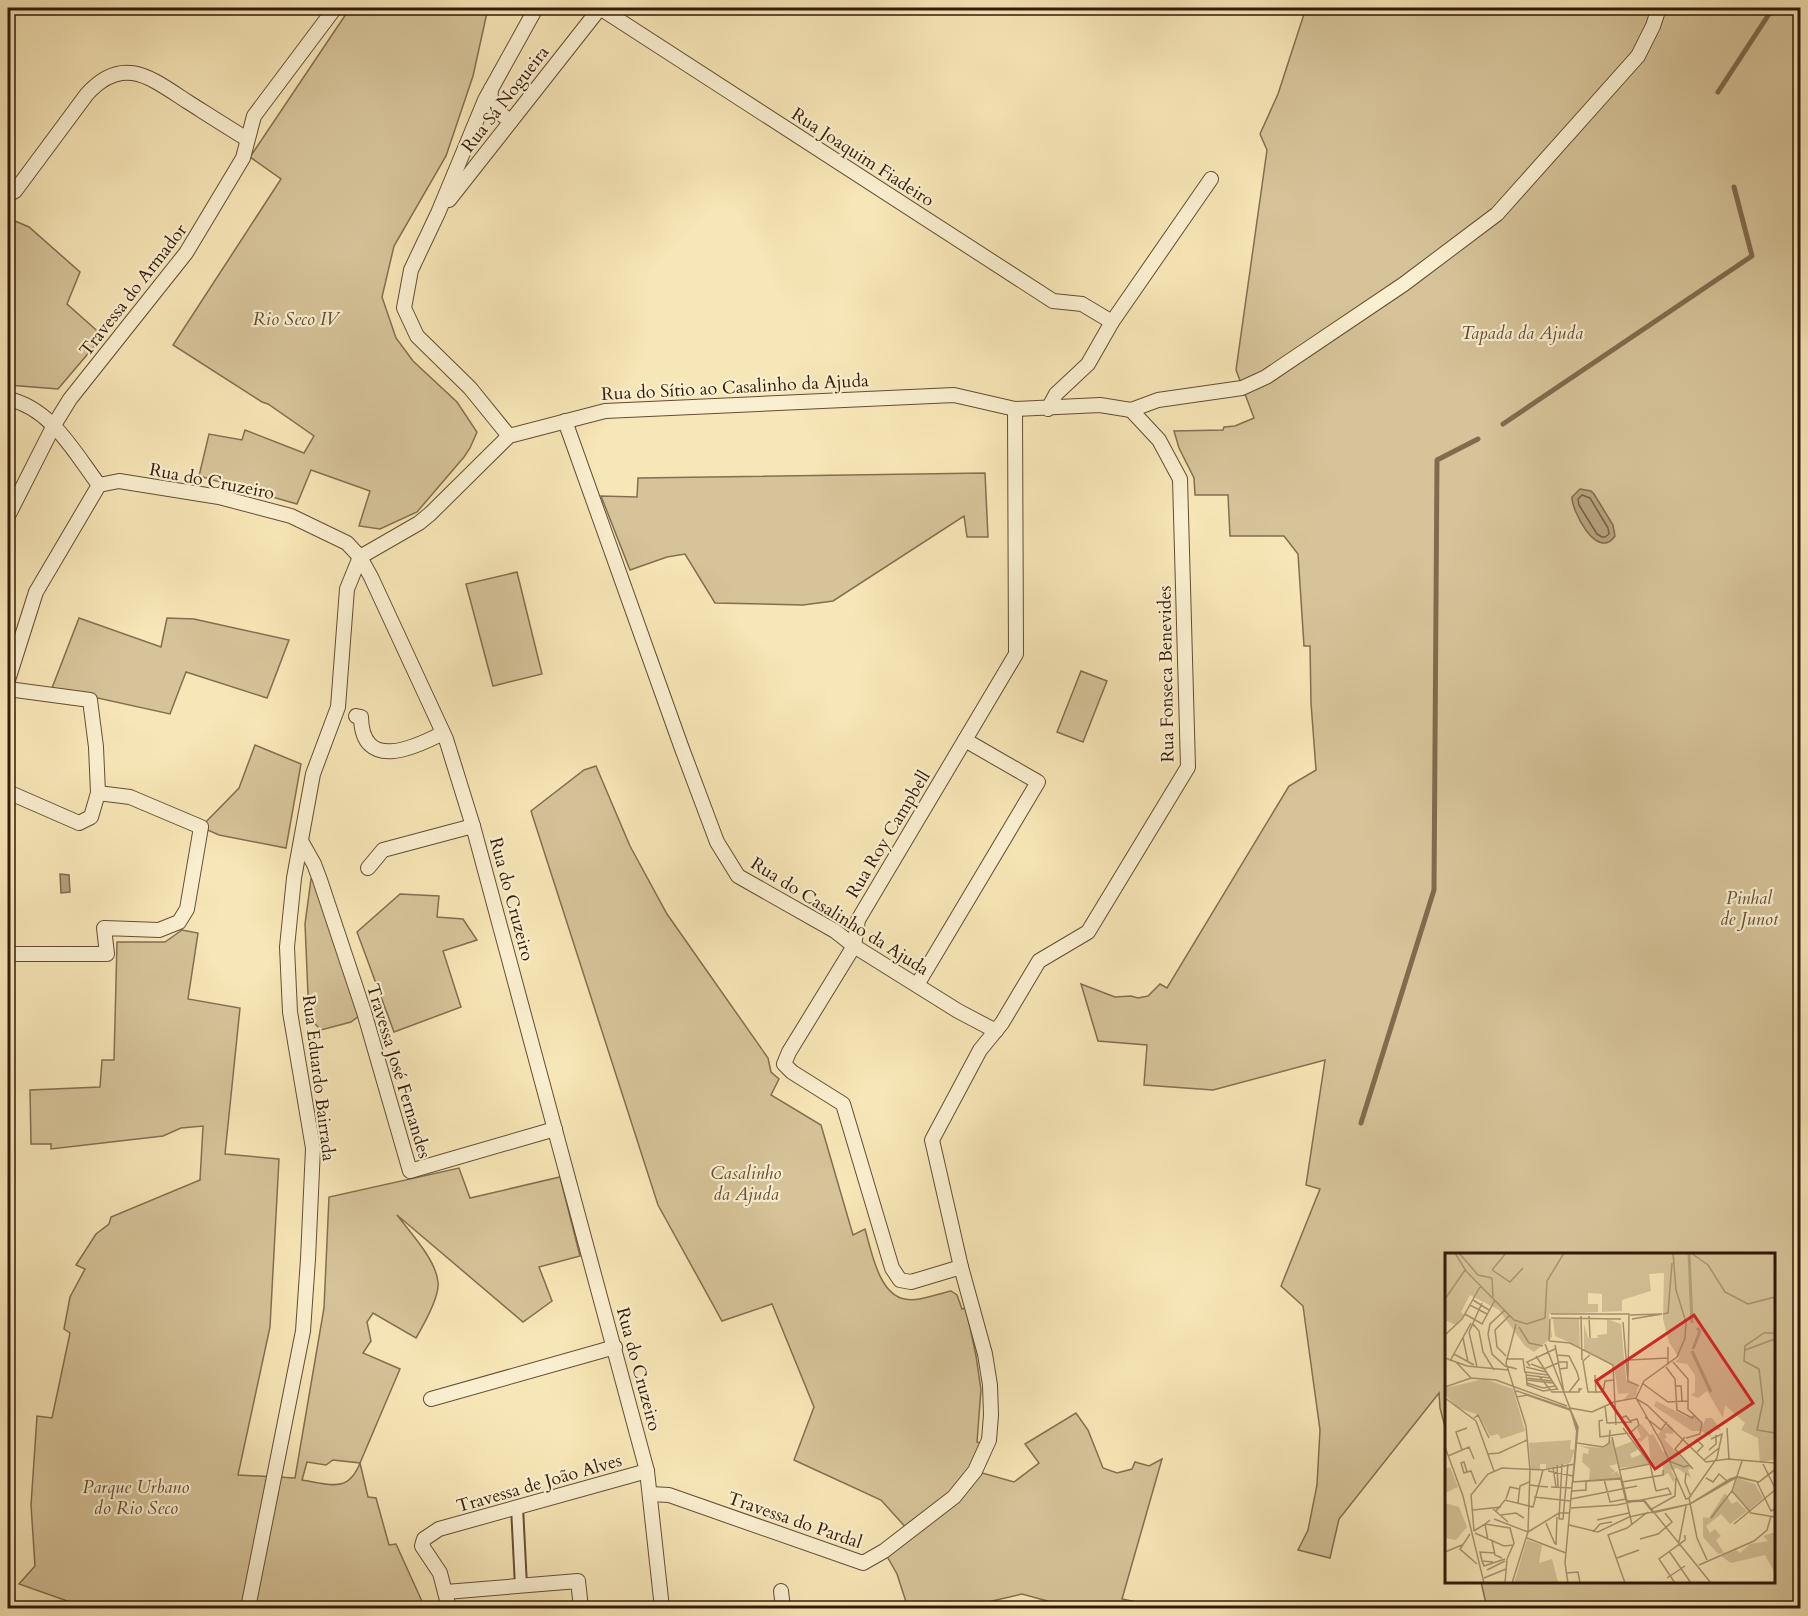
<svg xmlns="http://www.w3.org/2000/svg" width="1808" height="1616" font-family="Cardo,serif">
<rect width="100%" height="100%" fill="#f7e6b7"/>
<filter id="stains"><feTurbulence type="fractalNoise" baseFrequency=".00333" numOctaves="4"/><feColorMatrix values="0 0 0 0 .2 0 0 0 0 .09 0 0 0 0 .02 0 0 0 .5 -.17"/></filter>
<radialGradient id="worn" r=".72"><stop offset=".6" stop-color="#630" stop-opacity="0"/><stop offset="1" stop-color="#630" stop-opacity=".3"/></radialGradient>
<g fill="#d6c399" stroke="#846e50" stroke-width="1.5" fill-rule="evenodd">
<path d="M350 8H488L473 76 446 156 394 246 382 297 396 338 413 361 457 402 477 432 470 448 464 457 417 512 380 529 359 526 370 491 311 470 297 504 199 476 209 434 242 440 245 430 304 453 314 436 268 404 262 402 173 345 281 179 250 157Z"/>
<path d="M1306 8H1800V1608H1487L1481 1582H1774V1254H1446V1431L1440 1408 1439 1393 1339 1519 1330 1558 1298 1550 1308 1530 1317 1485 1320 1430 1303 1306 1281 1286 1320 1189 1306 1185 1325 1060 1213 1090 1144 1085 1147 1045 1098 1041 1081 984 1115 997 1131 996 1138 998 1148 996 1160 984 1167 988 1289 786 1316 770 1311 703 1310 646H1304L1298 554 1284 536H1230L1228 495H1195L1194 478 1179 448 1174 431 1223 430 1224 427 1235 426 1254 418 1236 370 1267 150 1260 134 1278 94Z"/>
<path d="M8 218 29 227 80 272 67 304 103 336 58 389 8 385Z"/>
<path d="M985 473 988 537H967L964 516 833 601 803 605 715 603 685 554 667 557 630 570 601 496 637 497 638 478Z"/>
<path d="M517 572 542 674 493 686 466 584Z"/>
<path d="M79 618 161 647 167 618 194 619 289 640 267 698 186 672 170 714 52 688Z"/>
<path d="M1081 671 1107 681 1083 742 1057 732Z"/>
<path d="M255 745 301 764 286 848 219 835 201 827 239 788Z"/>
<path d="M596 766 630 846 667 914 768 1058 771 1072 779 1079 771 1095 821 1125 853 1235 865 1229C871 1250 879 1295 905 1299 918 1302 937 1294 951 1291L957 1295 962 1309 966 1308 976 1356 981 1390 977 1442 983 1444 975 1471 1014 1482 1039 1463 1025 1444 1076 1413 1088 1430 1103 1468 1117 1473 1132 1469 1135 1462 1149 1466 1162 1459 1122 1599 1142 1603V1608H1065L1051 1602 1022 1594 988 1602 974 1608H908L897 1574 884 1551 909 1531 881 1500 794 1460 814 1407 772 1304 722 1321 658 1205 531 811 584 770Z"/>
<path d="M311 879 320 880 364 1012 351 1022 321 1030 309 1018 305 924Z"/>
<path d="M400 894 439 896 437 917 463 919 477 940 443 951 461 1007 394 1032 357 932Z"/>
<path d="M182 930 198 933 188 999 240 1008 225 1154 279 1159 270 1327 238 1475 295 1478 324 1308 329 1197 459 1168 470 1198 560 1177 580 1256 539 1267 552 1301 523 1322 397 1215C410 1232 436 1260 438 1282 440 1296 423 1326 416 1338L373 1313 367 1322 371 1341 363 1353 400 1369 360 1463 368 1497 376 1498 389 1545 396 1544 425 1608H87L19 1584 35 1566 31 1505 37 1416 52 1418 70 1333 64 1329 70 1297 85 1269 76 1265 96 1234 109 1224 111 1217 200 1180 203 1126 181 1128 163 1136 51 1149V1144H31L30 1090 100 1087 102 1060H114L117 942H165ZM333 1460 360 1463C348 1494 329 1484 302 1480L307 1462 326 1465Z"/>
</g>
<g fill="#b4a17c" stroke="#806b4e" stroke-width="1.5">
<path d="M1580 489 1591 491 1594 494 1613 525 1615 536C1597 562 1571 509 1572 497Z"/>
<path d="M60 874 69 875 70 892 61 893Z"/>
</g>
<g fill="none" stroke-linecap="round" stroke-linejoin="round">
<path stroke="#745e42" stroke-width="1.5" d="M1582 495 1590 498 1608 528 1609 534 1605 537H1602L1597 534 1579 505 1578 499Z"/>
<g stroke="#806b4e" stroke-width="5">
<path d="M1718 92 1773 8"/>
<path d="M1503 424 1752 256 1734 187"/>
<path d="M1361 1123 1434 890 1437 460 1478 439"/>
</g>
<defs>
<path id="pedestrian" d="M517 1507 521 1586"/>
<g id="minor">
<path d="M600 8 1053 301 1082 304 1112 322"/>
<path d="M491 89C489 108 496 111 511 121"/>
<path d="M8 195 15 191 21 183 87 94C123 54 151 78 188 102 207 114 227 127 247 139"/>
<path d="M449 200 600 8"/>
<path d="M8 399C51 408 74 452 99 485"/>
<path d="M1048 409 1056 394 1088 364 1112 322 1211 179"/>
<path d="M565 421 681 746 717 842 738 876 835 931 854 946 958 1011 996 1031"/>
<path d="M509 436 470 388 417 336 404 308 411 270 438 213 485 100 536 8"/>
<path d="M99 485 119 481 219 497 291 516 347 543 360 557 371 577 446 739 473 826 647 1471 662 1608"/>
<path d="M8 516 54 425 70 399 186 253 243 158 254 116 335 8"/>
<path d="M360 557 419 523 430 514 509 436 605 411 954 395 1015 409 1100 405 1131 410 1158 400 1242 388 1266 377 1404 284 1497 214 1638 56 1653 26 1659 8"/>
<path d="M8 680 36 592 99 485"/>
<path d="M8 689 90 700 96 747 98 793 91 817 79 823 8 792"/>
<path d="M356 716 361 717C362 772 414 748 443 733"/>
<path d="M301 841 314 864 320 880 364 1012 410 1171 555 1129"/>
<path d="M368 868 383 850 473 826"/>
<path d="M8 954H107L104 928 159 930 179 922 187 909 201 827 130 797 98 793"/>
<path d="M917 985 1038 782 965 740"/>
<path d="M961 1267 911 1282 900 1280 892 1268 843 1104 792 1072 784 1064 789 1052 854 946 858 920 1016 654 1015 409"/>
<path d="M431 1399 615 1347"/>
<path d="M650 1494 669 1495 863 1563 884 1551 954 1497 975 1471 989 1440 991 1415 990 1385 985 1354 961 1267 932 1140 980 1050 1002 1023 1039 961 1088 932 1188 767 1180 479 1159 440 1131 410"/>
<path d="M781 1591 783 1608"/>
<path d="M446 1592 578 1581 581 1608"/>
<path d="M248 1608 303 1331 308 1259 313 1148 290 1012 287 947 294 878 313 774 338 707 347 589 360 557"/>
<path d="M449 1608 440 1573 422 1546 424 1539 439 1529 647 1471"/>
</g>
</defs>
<use href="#pedestrian" stroke="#644d34" stroke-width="14"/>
<use href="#minor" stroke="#644d34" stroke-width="16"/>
<use href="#pedestrian" stroke="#faefd0" stroke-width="10"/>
<use href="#minor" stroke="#faefd0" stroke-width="14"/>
</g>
<g text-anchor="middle" stroke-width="4.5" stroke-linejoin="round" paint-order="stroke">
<g font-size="18" fill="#331a08" stroke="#faefd0">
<text transform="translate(505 99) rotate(-52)" y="6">Rua Sá Nogueira</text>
<text transform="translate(863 157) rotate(33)" y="6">Rua Joaquim Fiadeiro</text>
<text transform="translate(133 290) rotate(-52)" y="6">Travessa do Armador</text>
<text transform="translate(735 387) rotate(-3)" y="6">Rua do Sítio ao Casalinho da Ajuda</text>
<text transform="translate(212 481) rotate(11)" y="6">Rua do Cruzeiro</text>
<text transform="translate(1166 674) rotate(-91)" y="6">Rua Fonseca Benevides</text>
<text transform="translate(888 834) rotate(-59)" y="6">Rua Roy Campbell</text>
<text transform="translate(512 899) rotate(75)" y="6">Rua do Cruzeiro</text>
<text transform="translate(840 916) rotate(32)" y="6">Rua do Casalinho da Ajuda</text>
<text transform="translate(399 1071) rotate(73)" y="6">Travessa José Fernandes</text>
<text transform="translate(319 1078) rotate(83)" y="6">Rua Eduardo Bairrada</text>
<text transform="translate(639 1369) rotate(75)" y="6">Rua do Cruzeiro</text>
<text transform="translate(539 1483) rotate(-16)" y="6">Travessa de João Alves</text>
<text transform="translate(795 1520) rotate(19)" y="6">Travessa do Pardal</text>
</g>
<g font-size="18" font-style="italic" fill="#644d34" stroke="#faefd0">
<text x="296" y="325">Rio Seco IV</text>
<text x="1522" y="339">Tapada da Ajuda</text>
<text x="1749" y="904">Pinhal<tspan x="1749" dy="21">de Junot</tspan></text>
<text x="746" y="1179">Casalinho<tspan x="746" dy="21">da Ajuda</tspan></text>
<text x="136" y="1493">Parque Urbano<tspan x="136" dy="21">do Rio Seco</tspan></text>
</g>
</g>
<g transform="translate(1445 1253)">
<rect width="330" height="330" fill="#f7e6b7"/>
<path d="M0 0H330V206L315 210 313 185 296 177 300 170 280 152 278 165 262 138 253 145 246 142 250 139V122L242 111 230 109 234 105 224 89 218 66 219 20 204 21 206 38 177 47V58L157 59V41L143 40V51H153V59L104 61 107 84 89 99 80 93 54 57 25 42 16 59 19 62 11 72 0 67ZM108 66H134L135 94 110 83ZM162 66 176 71 181 127 193 134 191 143 179 147 184 140 173 141 169 112 139 97V71L143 85H153L152 82 162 81ZM39 126 68 136 80 178 56 186 53 181 45 183 34 162 13 155 2 144 0 135ZM211 148 242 164 250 163 258 172 261 165H267L276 177H265L266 184 256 178H247L209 153ZM196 171 205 182 208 181 218 199 221 198 213 181 224 171 228 175V181L220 180 222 185 219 186 246 215 243 217 246 225 232 215 226 217 230 225 229 230 223 220 218 223V212L210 213 205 204 203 182 196 189 192 186 196 184 192 175ZM167 186 172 211 164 213 170 218 165 222 172 218 175 224 144 227 145 216 137 209 138 200 143 201 144 196 134 193 159 195ZM126 187 125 196 130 197 125 210 101 216V211H95V216L86 217 84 190ZM188 188 194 196 185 201 187 205 197 201 204 211 174 215 170 195ZM5 214 13 234 0 240V216ZM292 225 310 231 318 245 304 257 288 238ZM280 240 287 251 292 248 302 258 285 271 276 261 261 273 269 287 265 280 270 276 276 283 271 287 279 300 273 301 258 284V264L264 265ZM0 250 14 254 22 274 11 287 0 285ZM330 279 329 318 320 302 286 310 276 303 291 297 295 300 305 291 323 288 318 283ZM82 287 97 292 94 310 107 306 113 329 69 330Z" fill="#d6c399"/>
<path fill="none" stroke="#b4a17c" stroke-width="3" d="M244 0 247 70M248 96 255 78 252 75M247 98 266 139"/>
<path fill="none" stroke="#a99471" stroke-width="1.5" d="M10 0 21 18 69 67M14 0 33 22 47 25M246 0 263 12 280 39 303 51M47 17 65 29 78 15M47 17 61 0M47 25 48 44M0 46 20 17M28 47 44 57M303 51 330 44M25 52 42 61M60 57 45 71 43 81 47 101 60 113 72 116 65 114M20 61 37 71 50 47M106 61H184L183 124M218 61 223 60 227 10M185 62 217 61 187 66M136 63 137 107M144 63 145 85M106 65 176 66M69 67 82 71 100 65 102 28 119 0M178 69 183 128 194 133M28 71 34 78 38 99 49 117M74 74 84 90 98 93M24 79 32 114M24 79 37 50M330 80H319L300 93 299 108 314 116 318 149 312 177 330 180M0 82 17 66 36 32M18 85 23 109M104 88 125 90 168 112 171 172M104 88 105 66M100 91 125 155 147 159 169 149M110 92 119 139M300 97 330 86M9 101 29 112M112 102 124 103 132 119 134 126 124 139M145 102 138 108 143 139H158L160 128 169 127M61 103 52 94 50 77 65 62M91 103 113 137M0 105 22 113 63 117M61 106H78L80 120M184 107 223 105M5 108 26 70M11 109 26 125M113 109H122V115L114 116M228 109 243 126V156L257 170 255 181 241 185M86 111 99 116 113 110M223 112V94M85 113 82 109 110 96M81 114 101 119M221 114 230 126 232 157 247 165 249 162M81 122 105 125M103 122 81 119 82 132 98 138 112 136M150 122 151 140M94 123 107 139H134V136H136L134 138M81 125 107 128M82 127 108 130M82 130 98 135 110 133M197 130 223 149 243 148M230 133H236L237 148M0 134 26 125 51 127 122 153M0 145 31 168 49 218M191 145 216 189 241 246 244 245 252 285 262 307M191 145 199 128 232 104 240 85 241 69 231 37 228 0M169 149 190 145 202 152 261 209 283 206 330 210M160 153 162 170 186 169 181 163 176 165M200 164 216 177 222 169M29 165 33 162 44 185M158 167 154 168 155 184 183 180M178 175 205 211 211 238M282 175 284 206M184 181 194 172 192 166 185 168M167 184 187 272M240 184 230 196 248 216M251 186 258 193 252 199M132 190 158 194 164 190 165 177M0 194 18 243 39 330M17 197 11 179 22 175M264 197 271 191V182M43 201 54 200 82 187M3 203 24 194 29 206M259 207 274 195M224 208 239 214 245 212M19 209 22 219 19 220 16 210ZM318 211 330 235M112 212 113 234M108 214 111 234M330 216 314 229 294 224H291L285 226 245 251 208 260 199 247 182 248 177 227 175 225 129 229 128 227 132 185 133 174 125 156 72 138 70 139 72 144 82 142 125 157 132 174 128 227V229L175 226 176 227 181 248 182 249 199 248 208 260 245 251 292 224 314 229 330 217M174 217 205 211M103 218 128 223M22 219 26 218 31 231M241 220 240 229 246 244M261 225 268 229 274 221 282 228M159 226 165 249 181 246M128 229 176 225M177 229 218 222V217M312 229 326 258 330 256M84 232 103 234M106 234 127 235M127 238 141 237V228M287 238 306 260 330 264M89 244 126 248M244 245 272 205 277 181 266 186M61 246 65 234 74 236M126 246 192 233M199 247 266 330M73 250 75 233 84 229M47 255 63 269M126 255 172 252 226 241 223 235 211 238M28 257 56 254M205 257 230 243 231 225M51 258 60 247 88 254 98 217M56 262 71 260 79 265M266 265 287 238 297 208M49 266 83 279M114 266H118L123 211M114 266 117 211M152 267 184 260M101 270 110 291M289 271 330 237M124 272 153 279 184 264 245 251 291 224 314 229 330 216M29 278 26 242 43 221 57 215 98 217 130 211M29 278 40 271 65 275 69 290 62 306M83 279 114 260H125M148 279 155 271 167 269M30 280 59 293 69 292M25 281 15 296 32 311M82 285 121 300M195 286 213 281 227 269 220 260M43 287 40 271 45 267M47 288 50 302 57 305M234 289 241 253M111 292 112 264M224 298 246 330M0 299 17 292M172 305 194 297M37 308 39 313 60 306M48 309 37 308 35 299 50 300M254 312 309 288 322 277 326 263M42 317 60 308M121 320 133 319 135 330M39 325 61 316M222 325 240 313M60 330 62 306M67 330 83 279 85 217 81 173 61 110 71 71M123 330 120 310 132 179 125 155M180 330 163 282 182 275 203 259M230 330 214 306 240 287V282"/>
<path fill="#d62828" fill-opacity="0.15" stroke="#d62828" stroke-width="3" d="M249 62 308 150 210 216 151 128Z"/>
<rect width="330" height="330" fill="none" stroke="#331a08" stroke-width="3"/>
</g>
<rect width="1808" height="1616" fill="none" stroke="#f7e6b7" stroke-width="30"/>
<rect x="9" y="9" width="1790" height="1598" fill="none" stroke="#331a08" stroke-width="3"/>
<rect x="15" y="15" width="1778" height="1586" fill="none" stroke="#331a08" stroke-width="1.5"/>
<rect width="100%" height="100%" filter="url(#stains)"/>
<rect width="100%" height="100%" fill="url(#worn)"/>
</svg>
